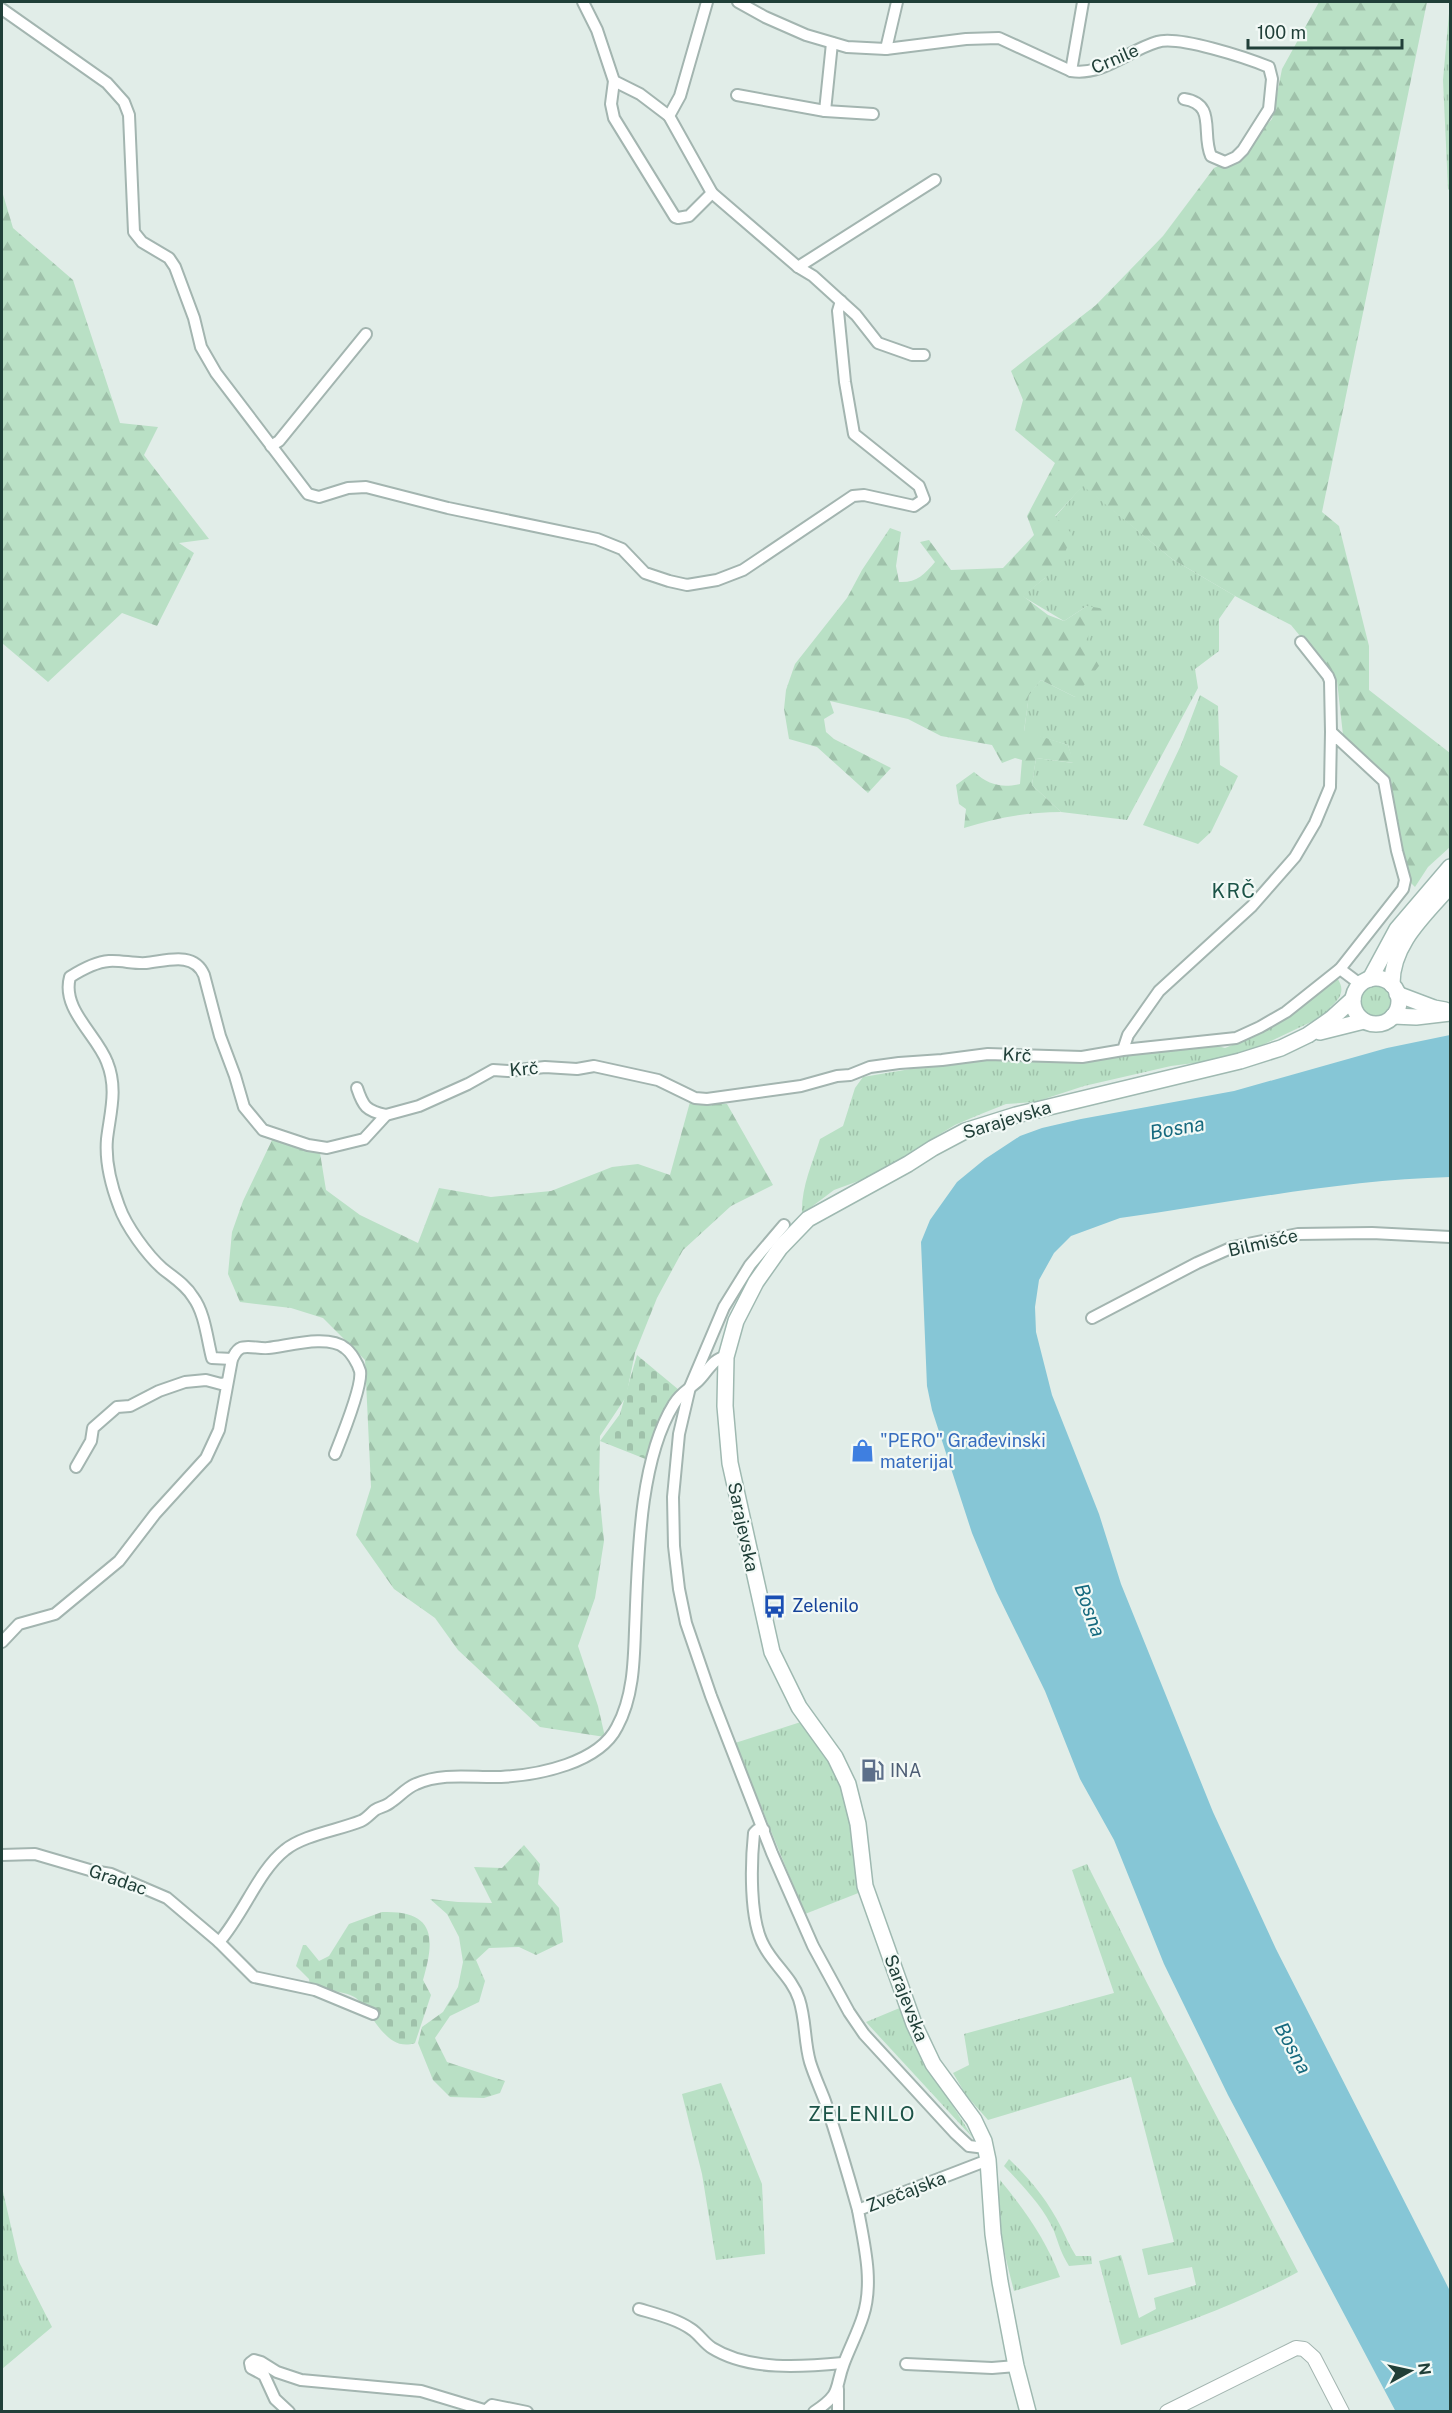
<svg xmlns="http://www.w3.org/2000/svg" width="1452" height="2413" font-family="'Public Sans',sans-serif">
<defs>
<pattern id="grass-tufts" width="24" height="20" patternUnits="userSpaceOnUse" patternTransform="scale(1.5)"><rect width="24" height="20" fill="#b9e0c5"/><path d="M3 7l-1-3M5 7V3M7 7l1-3M15 17l-1-3M17 17v-4M19 17l1-3" fill="none" stroke="#9fc1aa"/></pattern>
<pattern id="forest-firs" width="22" height="20" patternUnits="userSpaceOnUse" patternTransform="scale(1.5)"><rect width="22" height="20" fill="#b9e0c5"/><path d="M5 1l3.5 6h-7zM16 11l3.5 6h-7z" fill="#9fc1aa"/></pattern>
<pattern id="cemetery-stones" width="16" height="16" patternUnits="userSpaceOnUse" patternTransform="scale(1.5)"><rect width="16" height="16" fill="#b9e0c5"/><path d="M2 7V4a2 2 0 0 1 4 0v3zM10 15v-3a2 2 0 0 1 4 0v3z" fill="#9fc1aa"/></pattern>
</defs>
<rect width="100%" height="100%" fill="#e1ede8"/>
<g fill="url(#grass-tufts)">
<path d="M1450 2V191L1448 189 1443 80Z"/>
<path d="M1083 485 1172 559 1235 596 1219 619V651L1195 669 1198 688 1127 820 1061 812 1032 785 1036 758 1073 763 1068 745 1024 732 1029 694 1041 680 1075 697 1086 640 1087 606 1064 621 1022 596 1045 578 1055 517Z"/>
<path d="M1200 695 1218 706 1220 765 1238 776 1211 832 1198 844 1143 825 1181 745Z"/>
<path d="M1337 978C1346 990 1340 999 1330 1007V1013L1254 1049 1218 1060 1171 1066 1084 1086 1035 1102 1006 1104 976 1116 955 1125 930 1140 886 1171 834 1190 802 1214C801 1187 812 1165 820 1139L843 1126 855 1088 863 1077 940 1064 997 1058 1081 1060 1214 1045 1225 1048 1257 1035Z"/>
<circle cx="1376" cy="1001" r="16"/>
<path d="M807 1720 842 1779 866 1890 805 1914 735 1743Z"/>
<path d="M1087 1864 1147 1983 1298 2272C1241 2303 1182 2324 1121 2345L1099 2261 1121 2255 1139 2318 1156 2309 1154 2298 1196 2285 1192 2267 1148 2275 1142 2249 1174 2242 1131 2077 988 2120 966 2095 953 2073 969 2065 964 2034 1114 1993 1072 1870Z"/>
<path d="M902 2007 919 2052 973 2138 866 2022Z"/>
<path d="M721 2083 762 2184 765 2254 716 2260 702 2174 682 2094Z"/>
<path d="M1009 2159C1029 2178 1048 2201 1061 2227 1066 2237 1070 2247 1076 2256H1091L1092 2264 1069 2266C1061 2253 1059 2245 1054 2231 1043 2206 1023 2186 1004 2166Z"/>
<path d="M1000 2180C1025 2210 1046 2240 1060 2277L1014 2291C1004 2253 996 2219 1000 2180Z"/>
<path d="M2 2187 19 2262 52 2327 2 2369Z"/>
</g>
<g fill="url(#forest-firs)">
<path d="M1319 2H1427L1322 512 1339 526 1369 646V690L1450 753V847L1428 867 1415 887 1410 882 1401 856 1386 779 1343 735 1337 681 1291 625 1235 596 1172 559 1083 486 1055 516 1072 534 1063 558 1045 578 1023 596 1048 615 1064 621 1087 606 1105 609 1086 640 1102 662 1075 697 1041 680 1029 695 1024 731 1068 745 1074 763 1036 758 1032 785 1061 812C1027 812 997 818 964 828L966 809 959 804 956 785 974 772C989 785 1001 788 1020 784L1022 760 1015 758 1002 763 992 745 941 736 908 719 830 701 834 713 824 719 826 732 834 739 891 768 868 793 817 747 789 739 784 709 786 690 795 664 847 598 862 570 890 528 901 532 896 566 899 582C916 583 924 575 935 562L920 542 929 540 951 570 1003 568 1034 535 1027 516 1055 463 1015 430 1023 400 1011 371 1096 305 1163 236 1214 168 1236 157 1272 119 1282 69Z"/>
<path d="M2 191 13 228 73 280 120 423 158 427 144 455 209 539 179 543 194 553 157 626 122 613 48 682 2 643Z"/>
<path d="M690 1102 727 1104 773 1185 731 1206 683 1250 657 1298 635 1353 626 1397 600 1436 599 1491 604 1541 595 1598 578 1646 598 1706 605 1737 540 1727 458 1650 435 1618 394 1589 356 1535 371 1487 365 1360 323 1318 291 1308 240 1302 228 1274 232 1232 243 1201 273 1138 320 1153 326 1190 360 1215 418 1243 439 1188 491 1197 551 1191 612 1167 638 1164 670 1175Z"/>
<path d="M524 1845 540 1864 538 1884 559 1908 563 1942 536 1955 519 1947 489 1948 476 1960 485 1981 479 2002 450 2016 435 2038 447 2062 505 2081 500 2093 484 2098 450 2097 433 2080 418 2043 422 2027 443 2012 458 1987 463 1962 459 1937 447 1914 430 1899 458 1902 492 1903 474 1867 502 1868Z"/>
</g>
<g fill="url(#cemetery-stones)">
<path d="M637 1355 679 1390 648 1460 600 1441 620 1414Z"/>
<path d="M382 1912C436 1910 435 1939 423 1980L431 1995 415 2043C386 2053 373 2013 356 1998 349 1992 321 1989 310 1987L309 1979 296 1966 303 1945H306L319 1961 329 1956 349 1924Z"/>
</g>
<path fill="#86c6d6" d="M1450 1035V1177C1339 1180 1230 1203 1120 1218L1071 1236 1054 1253 1039 1280 1035 1307 1036 1332 1052 1395 1099 1514 1121 1584 1213 1812 1276 1949 1450 2291V2411L1396 2412 1228 2095 1164 1964 1114 1840 1080 1779 1045 1691 996 1591 972 1533 932 1410 927 1386 921 1242 930 1220 957 1182 985 1159 1020 1136 1042 1128 1081 1119 1234 1091 1387 1048Z"/>
<g fill="none" stroke-linecap="round" stroke-linejoin="round">
<defs>
<g id="minor">
<path d="M583 2 597 30 614 81 640 94 669 116"/>
<path d="M707 2 680 96 669 116 712 193 798 267 813 276 856 315 878 343 912 355H924"/>
<path d="M738 2 765 17 806 35 847 47 886 49 966 39 999 38 1071 71C1103 76 1127 51 1157 42 1178 35 1247 58 1269 67L1272 79 1269 109 1243 150 1236 157 1225 162 1211 156C1201 133 1217 104 1184 99"/>
<path d="M2 9 107 83 124 102 129 115 134 232 142 242 169 258 175 267 194 318 201 347 216 373 308 494 319 497 348 488 366 487 448 508 597 539 622 549 645 573 669 581 687 585 717 580 743 570 853 496 864 495 914 506 924 499 919 486 854 434 845 382 838 311 841 301"/>
<path d="M886 49 897 2"/>
<path d="M1071 71 1083 2"/>
<path d="M614 81 611 104 614 118 675 217 678 218 689 216 712 193"/>
<path d="M737 95 825 111 873 114"/>
<path d="M825 111 832 43"/>
<path d="M798 267 935 180"/>
<path d="M271 446 279 441 366 334"/>
<path d="M1301 642 1328 676 1330 681 1331 732"/>
<path d="M1340 969 1360 984"/>
<path d="M357 1088C363 1106 366 1111 386 1115"/>
<path d="M784 1225 750 1265 724 1307 690 1387 679 1434 673 1497 674 1546 679 1589 686 1623 711 1696 772 1853 813 1946 849 2012 864 2034 955 2133 969 2146 986 2148"/>
<path d="M1092 1318 1197 1263 1233 1247 1298 1234 1372 1233 1450 1237"/>
<path d="M232 1359 212 1358C207 1339 205 1313 193 1297 186 1285 173 1277 163 1269 147 1255 126 1226 119 1206 111 1185 105 1162 107 1139 110 1113 118 1089 107 1062 97 1035 61 1009 70 977 81 970 96 962 109 961 121 960 134 964 146 963 166 961 194 951 204 975L220 1036 235 1076 244 1107 263 1130 308 1145 327 1148 364 1139 386 1115 419 1106 468 1084 493 1070 508 1071 545 1067 577 1069 594 1066 658 1080 695 1098 707 1099 801 1086 837 1076 850 1075 870 1067 899 1063 942 1060 988 1054 1082 1057 1123 1050 1236 1038 1260 1027 1286 1012 1340 969 1403 889 1405 880 1397 851 1384 781 1331 732 1330 787 1315 823 1295 857 1252 906 1159 991 1128 1035 1123 1050"/>
<path d="M76 1467 91 1441 93 1428 117 1407 130 1406 159 1391 185 1382 206 1380 221 1384 227 1383"/>
<path d="M2 1642 19 1624 55 1614 119 1561 155 1514 206 1458 219 1430 232 1359C235 1354 236 1350 241 1348 247 1345 260 1349 268 1348 288 1346 328 1334 345 1348 351 1352 358 1364 360 1371 363 1385 341 1439 335 1454"/>
<path d="M764 1830H757L754 1833C751 1862 749 1920 764 1946 774 1965 792 1978 799 1999 806 2020 804 2041 810 2062 814 2075 820 2088 825 2101 837 2137 848 2174 858 2210"/>
<path d="M2 1855 35 1854 93 1871 111 1874 167 1898 219 1942"/>
<path d="M373 2014 315 1990 254 1977 219 1942C243 1915 259 1870 285 1850 303 1835 339 1830 361 1821 366 1819 370 1814 375 1810 380 1807 387 1806 391 1802 400 1796 406 1788 416 1784 443 1772 474 1778 501 1777 539 1775 599 1763 617 1727 633 1698 634 1662 635 1630 638 1563 638 1462 674 1404 680 1393 691 1388 699 1380 708 1371 713 1358 726 1357"/>
<path d="M639 2309C656 2314 677 2319 691 2329 699 2334 704 2343 712 2348 749 2371 802 2367 843 2363"/>
<path d="M906 2364 992 2368 1016 2366"/>
<path d="M838 2389V2412"/>
<path d="M289 2412 275 2399 264 2375 251 2368 250 2363 254 2360 261 2362 277 2372 301 2380 421 2391 484 2410"/>
<path d="M484 2412 492 2405 527 2412"/>
<path d="M814 2412C843 2393 834 2389 844 2363 850 2347 858 2332 863 2316 874 2282 864 2244 858 2210L988 2160"/>
</g>
<path id="tertiary" d="M1167 2412 1296 2348 1304 2349 1314 2358 1342 2412"/>
<g id="secondary">
<circle cx="1376" cy="1001" r="23"/>
<path d="M1370 979 1397 929 1450 867"/>
<path d="M1392 985C1391 944 1425 915 1450 886"/>
<path d="M1397 994 1434 1008 1445 1010"/>
<path d="M1393 1016 1416 1017 1450 1013"/>
<path d="M1320 1032 1364 1021"/>
<path d="M1028 2412 1016 2366 1000 2282 993 2234 988 2160 984 2141 974 2120 933 2064 914 2024 865 1886 858 1824 848 1784 835 1757 799 1707 772 1652 730 1463 725 1406 726 1357 736 1321 756 1282 780 1248 808 1219 908 1164 933 1148 965 1131 1016 1115 1240 1061 1281 1048 1308 1035 1331 1019 1353 999"/>
</g>
</defs>
<use href="#minor" stroke="#a3b5b0" stroke-width="14"/>
<use href="#tertiary" stroke="#a3b5b0" stroke-width="16"/>
<use href="#secondary" stroke="#9fb9b1" stroke-width="18"/>
<use href="#minor" stroke="#fff" stroke-width="10"/>
<use href="#tertiary" stroke="#fff" stroke-width="14"/>
<use href="#secondary" stroke="#fff" stroke-width="15"/>
</g>
<defs>
<symbol id="shop-bare" viewBox="-9 -9 18 18"><path d="M-5-2.5h2.3a2.7 3.5 0 0 1 5.4 0H5L5.5 6h-11ZM-1.5-2.5h3a1.5 2.3 0 0 0-3 0Z" fill="#3f7fe0" stroke="#f2f9f6" stroke-width="2.5" paint-order="stroke"/></symbol>
<symbol id="bus-bare" viewBox="-9 -9 18 18"><path d="M-5-6H5V4H4V6H2V4H-2V6H-4V4H-5ZM-3.5-4V0h7V-4ZM-3.5 1.2v1.5H-2V1.2ZM2 1.2v1.5H3.5V1.2Z" fill="#1a4fb4" stroke="#f2f9f6" stroke-width="2.5" paint-order="stroke"/></symbol>
<symbol id="fuel-bare" viewBox="-9 -9 18 18"><path d="M-5.5-6h7V0h2V4h1.3V-2.5L3-4.5l.8-.8L6-3V5H2.5V1h-1V6h-7ZM-4.2-4.7v3.2H.2V-4.7Z" fill="#5c6f8a" stroke="#f2f9f6" stroke-width="2.5" paint-order="stroke"/></symbol>
</defs>
<g fill-rule="evenodd">
<use href="#shop-bare" x="846" y="1434" width="33" height="33"/>
<use href="#bus-bare" x="758" y="1590" width="33" height="33"/>
<use href="#fuel-bare" x="856" y="1754" width="33" height="33"/>
</g>
<g text-anchor="middle" stroke-width="4.5" stroke-linejoin="round" paint-order="stroke">
<g font-size="18" fill="#203f38" stroke="#f2f9f6">
<text transform="translate(1115 59) rotate(-23)" y="6">Crnile</text>
<text transform="translate(1017 1055) rotate(3)" y="6">Krč</text>
<text transform="translate(524 1069) rotate(-5)" y="6">Krč</text>
<text transform="translate(1007 1120) rotate(-17)" y="6">Sarajevska</text>
<text transform="translate(1263 1243) rotate(-13)" y="6">Bilmišće</text>
<text transform="translate(743 1527) rotate(78)" y="6">Sarajevska</text>
<text transform="translate(118 1880) rotate(19)" y="6">Gradac</text>
<text transform="translate(906 1998) rotate(69)" y="6">Sarajevska</text>
<text transform="translate(906 2192) rotate(-21)" y="6">Zvečajska</text>
</g>
<g font-size="18" fill="#366cbe" stroke="#f2f9f6" text-anchor="start">
<text x="880" y="1447">"PERO" Građevinski<tspan x="880" dy="21">materijal</tspan></text>
</g>
<g font-size="18" fill="#164399" stroke="#f2f9f6" text-anchor="start">
<text x="792" y="1612">Zelenilo</text>
</g>
<g font-size="18" fill="#4e5e75" stroke="#f2f9f6" text-anchor="start">
<text x="890" y="1777">INA</text>
</g>
<g font-size="20" letter-spacing="1.5" fill="#1b5347" stroke="#f2f9f6">
<text x="1234" y="898">KRČ</text>
<text x="862" y="2121">ZELENILO</text>
</g>
<g font-size="20" font-style="italic" fill="#166a7f" stroke="#f2f9f6">
<text transform="translate(1177 1128) rotate(-10)" y="7">Bosna</text>
<text transform="translate(1090 1610) rotate(70)" y="7">Bosna</text>
<text transform="translate(1293 2048) rotate(62)" y="7">Bosna</text>
</g>
</g>
<rect width="1452" height="2413" fill="none" stroke="#203f38" stroke-width="6"/>
<g transform="translate(1410 2371) rotate(82)" stroke="#f2f9f6" stroke-width="4.5" paint-order="stroke">
<path d="M0-4.5L10 22L0 15L-10 22Z" fill="#203f38"/>
<text y="-9" font-size="16" font-weight="bold" text-anchor="middle" fill="#203f38">N</text>
</g>
<path d="M1248 39v9h154v-9" fill="none" stroke="#203f38" stroke-width="3"/>
<text x="1257" y="39" font-size="18" fill="#203f38" stroke="#f2f9f6" stroke-width="4.5" paint-order="stroke">100 m</text>
</svg>
